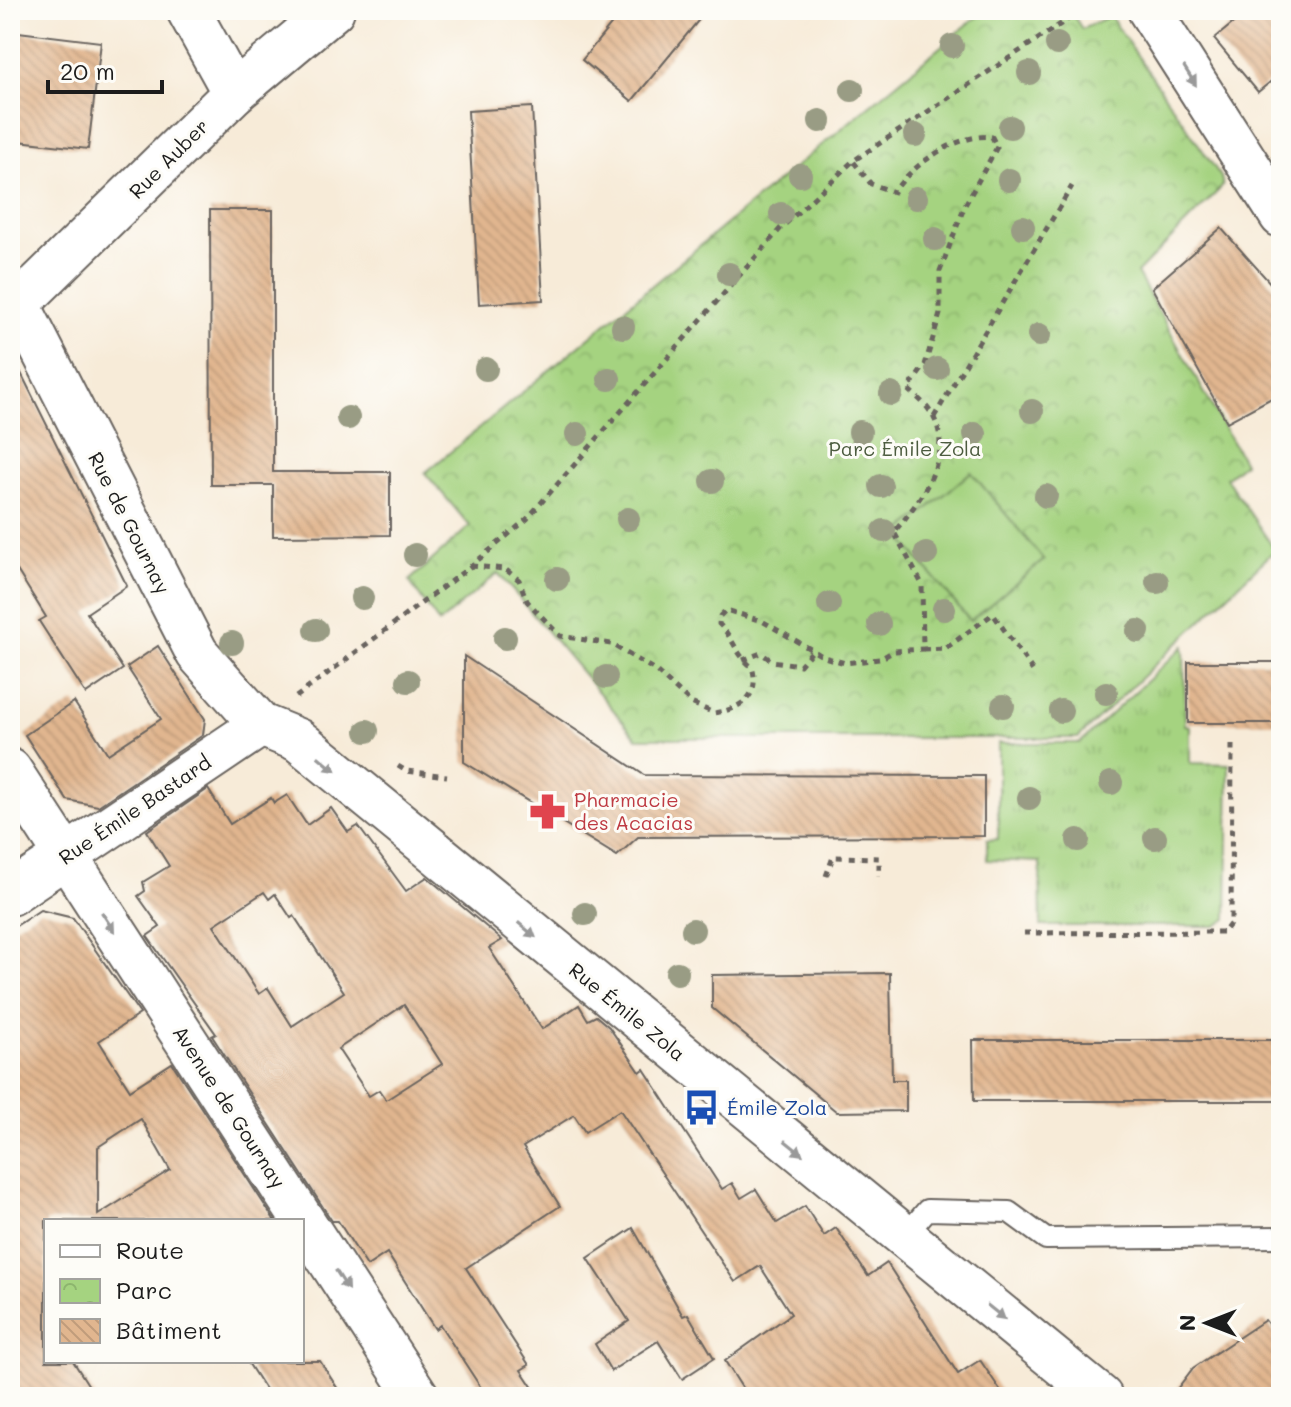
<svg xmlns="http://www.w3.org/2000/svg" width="1291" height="1407" font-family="Mali,sans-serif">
<defs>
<pattern id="grass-tufts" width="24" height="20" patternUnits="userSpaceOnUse" patternTransform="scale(2)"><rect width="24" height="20" fill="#a5d380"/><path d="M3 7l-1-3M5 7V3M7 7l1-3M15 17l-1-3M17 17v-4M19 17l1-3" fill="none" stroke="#8db56e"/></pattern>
<pattern id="park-crowns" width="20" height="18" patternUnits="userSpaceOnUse" patternTransform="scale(2)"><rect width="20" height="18" fill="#a5d380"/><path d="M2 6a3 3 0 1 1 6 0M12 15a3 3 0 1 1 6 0" fill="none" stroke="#8db56e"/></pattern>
<pattern id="building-back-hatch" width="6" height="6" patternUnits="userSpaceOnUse" patternTransform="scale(2)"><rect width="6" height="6" fill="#e1b68f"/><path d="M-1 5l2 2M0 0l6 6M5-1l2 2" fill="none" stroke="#c09c7b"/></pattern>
</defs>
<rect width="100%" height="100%" fill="#fdfcf7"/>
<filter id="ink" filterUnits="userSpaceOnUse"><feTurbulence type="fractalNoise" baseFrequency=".0125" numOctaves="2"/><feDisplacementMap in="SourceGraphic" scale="16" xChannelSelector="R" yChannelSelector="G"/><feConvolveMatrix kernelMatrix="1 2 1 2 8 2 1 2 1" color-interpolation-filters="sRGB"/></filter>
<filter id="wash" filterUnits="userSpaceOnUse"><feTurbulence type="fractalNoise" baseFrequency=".006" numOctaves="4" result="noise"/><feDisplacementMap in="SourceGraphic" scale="32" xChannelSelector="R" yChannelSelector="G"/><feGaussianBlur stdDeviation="1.8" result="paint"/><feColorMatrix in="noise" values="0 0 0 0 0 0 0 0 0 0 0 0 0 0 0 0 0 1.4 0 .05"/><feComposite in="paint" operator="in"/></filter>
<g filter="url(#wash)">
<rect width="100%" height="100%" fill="#f7ebd8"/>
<path fill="url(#grass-tufts)" stroke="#60784e" stroke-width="2" d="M1184 646 1185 725 1190 726V763L1229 764 1227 919 1216 926H1041L1040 862 987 860V840L998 839V743H1080Z"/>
<path fill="url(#park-crowns)" stroke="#60784e" stroke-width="2" d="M985 10H1070L1082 29 1110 16 1221 177 1223 186 1137 273 1244 463 1226 478 1275 550 1078 738H637L498 573 439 623 409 581 470 526 425 473Z"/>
<path fill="#a5d380" stroke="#60784e" stroke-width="2" d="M971 472 1044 560 970 621 898 534Z"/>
<g id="blocks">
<g fill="url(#building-back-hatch)" fill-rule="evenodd">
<path d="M623 10H707L632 101 582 60Z"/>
<path d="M1249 10H1281V73L1258 92 1214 39Z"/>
<path d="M10 31 101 42 88 149 10 140Z"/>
<path d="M532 107 543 300 479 304 468 111Z"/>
<path d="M210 210H273V472H390V535L273 536V485H211Z"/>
<path d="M1221 228 1281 295V393L1227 422 1152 288Z"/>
<path d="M10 351 127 586 87 613 123 669 86 694 39 621 46 617 10 559Z"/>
<path d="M158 646 205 719 203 735 98 806 67 800 25 735 74 702 108 754 161 719 127 667Z"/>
<path d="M464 656 644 775 984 776V836L638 837 617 856 464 762Z"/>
<rect x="1188" y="662" width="93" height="61"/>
<path d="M208 789 230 824 271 798 274 803 287 795 307 825 331 808 348 832 358 826 406 891 427 877 502 940 489 948 542 1029 579 1005 588 1020 596 1016 609 1027 640 1072 644 1069 722 1189 732 1183 741 1198 756 1189 777 1223 805 1206 824 1236 836 1228 868 1276 887 1263 958 1374 980 1360 1005 1397H748L725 1361 791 1314 760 1266 735 1282 620 1110 585 1132 574 1115 523 1147 560 1206 466 1268 529 1365 521 1370 539 1397H487L440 1325 435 1329 387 1253 367 1266 338 1221H332L212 1036 216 1034 147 936 160 927 138 896 145 891 143 882 169 866 147 831ZM264 892 269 899 275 894 291 918 294 916 344 992 292 1026 268 988 259 994 214 925ZM404 1005 442 1064 386 1100 379 1090 369 1096 338 1049Z"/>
<path d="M40 910 73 918 140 1014 99 1041 130 1090 172 1063 275 1221H46V1361H73L96 1397H18L10 1383V930ZM141 1119 170 1170 98 1215V1147Z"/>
<path d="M890 973 892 1080H906V1111L837 1112 712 1008V975Z"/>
<path d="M973 1040H1281V1101H974Z"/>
<path d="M633 1228 683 1316 688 1314 714 1358 682 1379 658 1341 611 1371 595 1344 629 1321 588 1258Z"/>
<path d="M1265 1320 1281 1341V1397H1171L1193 1368Z"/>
<path d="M247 1361H320L343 1397H270Z"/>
</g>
</g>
</g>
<g filter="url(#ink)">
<use href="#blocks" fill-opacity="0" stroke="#69645e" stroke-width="2"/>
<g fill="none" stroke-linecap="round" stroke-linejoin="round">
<defs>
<path id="service" d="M904 1237 927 1210 1009 1212 1046 1239 1281 1237"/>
<g id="minor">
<path d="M188 10 234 93"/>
<path d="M1149 10 1281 216"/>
<path d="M20 307 197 653 261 725 298 740 1101 1397"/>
<path d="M10 312 234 93 333 10"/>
<path d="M10 770 418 1397"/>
<path d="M10 894 261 725"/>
</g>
</defs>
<use href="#service" stroke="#69645e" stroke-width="24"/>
<use href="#minor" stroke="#69645e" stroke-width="46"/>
<g stroke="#69645e" stroke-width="5" stroke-dasharray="6 6" stroke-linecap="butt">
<path d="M934 417 1072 186"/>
<path d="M471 566 505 569 519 580 527 601 560 636 611 644 655 670 691 703 714 713C741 709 761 696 752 667 736 655 733 637 719 624L720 616 726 610 762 621 824 657 845 663 880 659 894 651 923 649 922 584 894 532C918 504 954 456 934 418 929 407 917 397 908 389L925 365 940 314V271L965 205 997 147 992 137C960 132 911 165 894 192L871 184 853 161"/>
<path d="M923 649 946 648 993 614 1033 671"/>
<path d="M743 660 761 653 772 661 800 665 814 649"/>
<path d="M296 697 471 566 527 519 781 228 853 161 1082 10"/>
<path d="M398 766 406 771 447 776"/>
<path d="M826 876 833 857 879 858V876"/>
<path d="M1024 933 1224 932 1231 923 1232 745"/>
</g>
<use href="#service" stroke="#fff" stroke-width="20"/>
<use href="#minor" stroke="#fff" stroke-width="42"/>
</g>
<g fill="#999c84">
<circle cx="1057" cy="44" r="12"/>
<circle cx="952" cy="46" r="12"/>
<circle cx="1029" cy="73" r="12"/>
<circle cx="852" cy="90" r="12"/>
<circle cx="820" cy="121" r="12"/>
<circle cx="1010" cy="127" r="12"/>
<circle cx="915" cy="135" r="12"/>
<circle cx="800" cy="175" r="12"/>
<circle cx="1009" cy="180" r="12"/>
<circle cx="916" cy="198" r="12"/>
<circle cx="781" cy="214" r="12"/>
<circle cx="1023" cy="227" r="12"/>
<circle cx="935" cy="239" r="12"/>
<circle cx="729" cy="274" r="12"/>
<circle cx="623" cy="327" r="12"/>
<circle cx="1039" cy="335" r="12"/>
<circle cx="486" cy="369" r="12"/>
<circle cx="937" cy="369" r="12"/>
<circle cx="609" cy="379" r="12"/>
<circle cx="891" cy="394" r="12"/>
<circle cx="1032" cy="411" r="12"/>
<circle cx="348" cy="418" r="12"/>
<circle cx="860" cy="432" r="12"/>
<circle cx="577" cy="434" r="12"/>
<circle cx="975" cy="434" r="12"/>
<circle cx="712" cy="481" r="12"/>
<circle cx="881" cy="486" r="12"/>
<circle cx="1046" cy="496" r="12"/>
<circle cx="628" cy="519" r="12"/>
<circle cx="884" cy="531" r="12"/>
<circle cx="926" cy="554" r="12"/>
<circle cx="415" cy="555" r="12"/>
<circle cx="557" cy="579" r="12"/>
<circle cx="1157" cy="582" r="12"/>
<circle cx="362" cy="598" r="12"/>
<circle cx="829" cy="604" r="12"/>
<circle cx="944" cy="609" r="12"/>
<circle cx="879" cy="624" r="12"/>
<circle cx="316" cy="630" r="12"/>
<circle cx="1138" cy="631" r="12"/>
<circle cx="505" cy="638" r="12"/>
<circle cx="232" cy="643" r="12"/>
<circle cx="606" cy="677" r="12"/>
<circle cx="408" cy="681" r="12"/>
<circle cx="1106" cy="693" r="12"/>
<circle cx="1003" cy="706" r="12"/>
<circle cx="1061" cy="711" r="12"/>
<circle cx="367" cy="731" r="12"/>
<circle cx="1111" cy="783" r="12"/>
<circle cx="1029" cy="798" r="12"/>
<circle cx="1155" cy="838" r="12"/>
<circle cx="1078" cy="840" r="12"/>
<circle cx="585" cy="914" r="12"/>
<circle cx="693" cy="930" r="12"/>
<circle cx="677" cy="973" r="12"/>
</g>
<defs><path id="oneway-solid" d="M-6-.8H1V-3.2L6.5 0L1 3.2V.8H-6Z" transform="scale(2)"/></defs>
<g fill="#999">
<use href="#oneway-solid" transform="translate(1190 76) rotate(58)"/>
<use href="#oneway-solid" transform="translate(327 764) rotate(40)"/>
<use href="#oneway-solid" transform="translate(108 922) rotate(57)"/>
<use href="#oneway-solid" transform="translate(527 930) rotate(40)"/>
<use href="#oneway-solid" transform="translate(794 1148) rotate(39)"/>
<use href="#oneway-solid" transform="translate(342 1280) rotate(57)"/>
<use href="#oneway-solid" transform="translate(996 1312) rotate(39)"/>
</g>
</g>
<defs>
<symbol id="pharmacy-bare" viewBox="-9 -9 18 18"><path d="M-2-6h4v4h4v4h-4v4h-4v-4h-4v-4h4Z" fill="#e0444e" stroke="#fdfcf7" stroke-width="2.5" paint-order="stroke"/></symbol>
<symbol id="bus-bare" viewBox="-9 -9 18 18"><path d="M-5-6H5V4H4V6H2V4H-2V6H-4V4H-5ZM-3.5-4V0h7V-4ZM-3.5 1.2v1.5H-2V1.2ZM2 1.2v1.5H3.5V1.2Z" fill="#1a4fb4" stroke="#fdfcf7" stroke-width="2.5" paint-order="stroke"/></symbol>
</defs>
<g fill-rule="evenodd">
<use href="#pharmacy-bare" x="522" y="786" width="51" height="51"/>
<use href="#bus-bare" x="676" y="1082" width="51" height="51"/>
</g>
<g text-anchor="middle" stroke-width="6" stroke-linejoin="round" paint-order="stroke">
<g font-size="20" fill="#1c1c1c" stroke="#fdfcf7">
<text transform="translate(169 159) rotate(-45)" y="7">Rue Auber</text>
<text transform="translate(129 523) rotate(63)" y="7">Rue de Gournay</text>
<text transform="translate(135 810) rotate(-34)" y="7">Rue Émile Bastard</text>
<text transform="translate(627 1012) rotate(39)" y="7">Rue Émile Zola</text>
<text transform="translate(229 1107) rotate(57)" y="7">Avenue de Gournay</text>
</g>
<g font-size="20" fill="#4c5c3f" stroke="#fdfcf7">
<text x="905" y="456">Parc Émile Zola</text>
</g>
<g font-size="20" fill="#be3a42" stroke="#fdfcf7" text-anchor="start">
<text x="574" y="807">Pharmacie<tspan x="574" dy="23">des Acacias</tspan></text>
</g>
<g font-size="20" fill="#164399" stroke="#fdfcf7" text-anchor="start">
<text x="727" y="1115">Émile Zola</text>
</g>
</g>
<rect width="1291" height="1407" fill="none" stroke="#fdfcf7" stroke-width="40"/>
<rect x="44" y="1219" width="260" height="144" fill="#fdfcf7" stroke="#a3a29f" stroke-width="2"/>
<rect x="60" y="1245" width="40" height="12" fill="#ffffff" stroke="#a3a29f" stroke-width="2"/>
<text x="116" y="1259" font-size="24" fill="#1c1c1c">Route</text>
<rect x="60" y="1279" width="40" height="24" fill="url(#park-crowns)" stroke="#a3a29f" stroke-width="2"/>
<text x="116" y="1299" font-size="24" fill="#1c1c1c">Parc</text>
<rect x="60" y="1319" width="40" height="24" fill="url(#building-back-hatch)" stroke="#a3a29f" stroke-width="2"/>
<text x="116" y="1339" font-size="24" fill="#1c1c1c">Bâtiment</text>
<g transform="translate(1207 1323) rotate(270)" stroke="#fdfcf7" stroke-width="6" paint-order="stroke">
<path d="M0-6L14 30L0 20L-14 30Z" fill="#1c1c1c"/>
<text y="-12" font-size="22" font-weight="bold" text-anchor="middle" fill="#1c1c1c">N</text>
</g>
<path d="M48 80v12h114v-12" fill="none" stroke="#1c1c1c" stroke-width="4"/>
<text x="60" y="80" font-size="24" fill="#1c1c1c" stroke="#fdfcf7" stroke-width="6" paint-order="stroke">20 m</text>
</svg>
